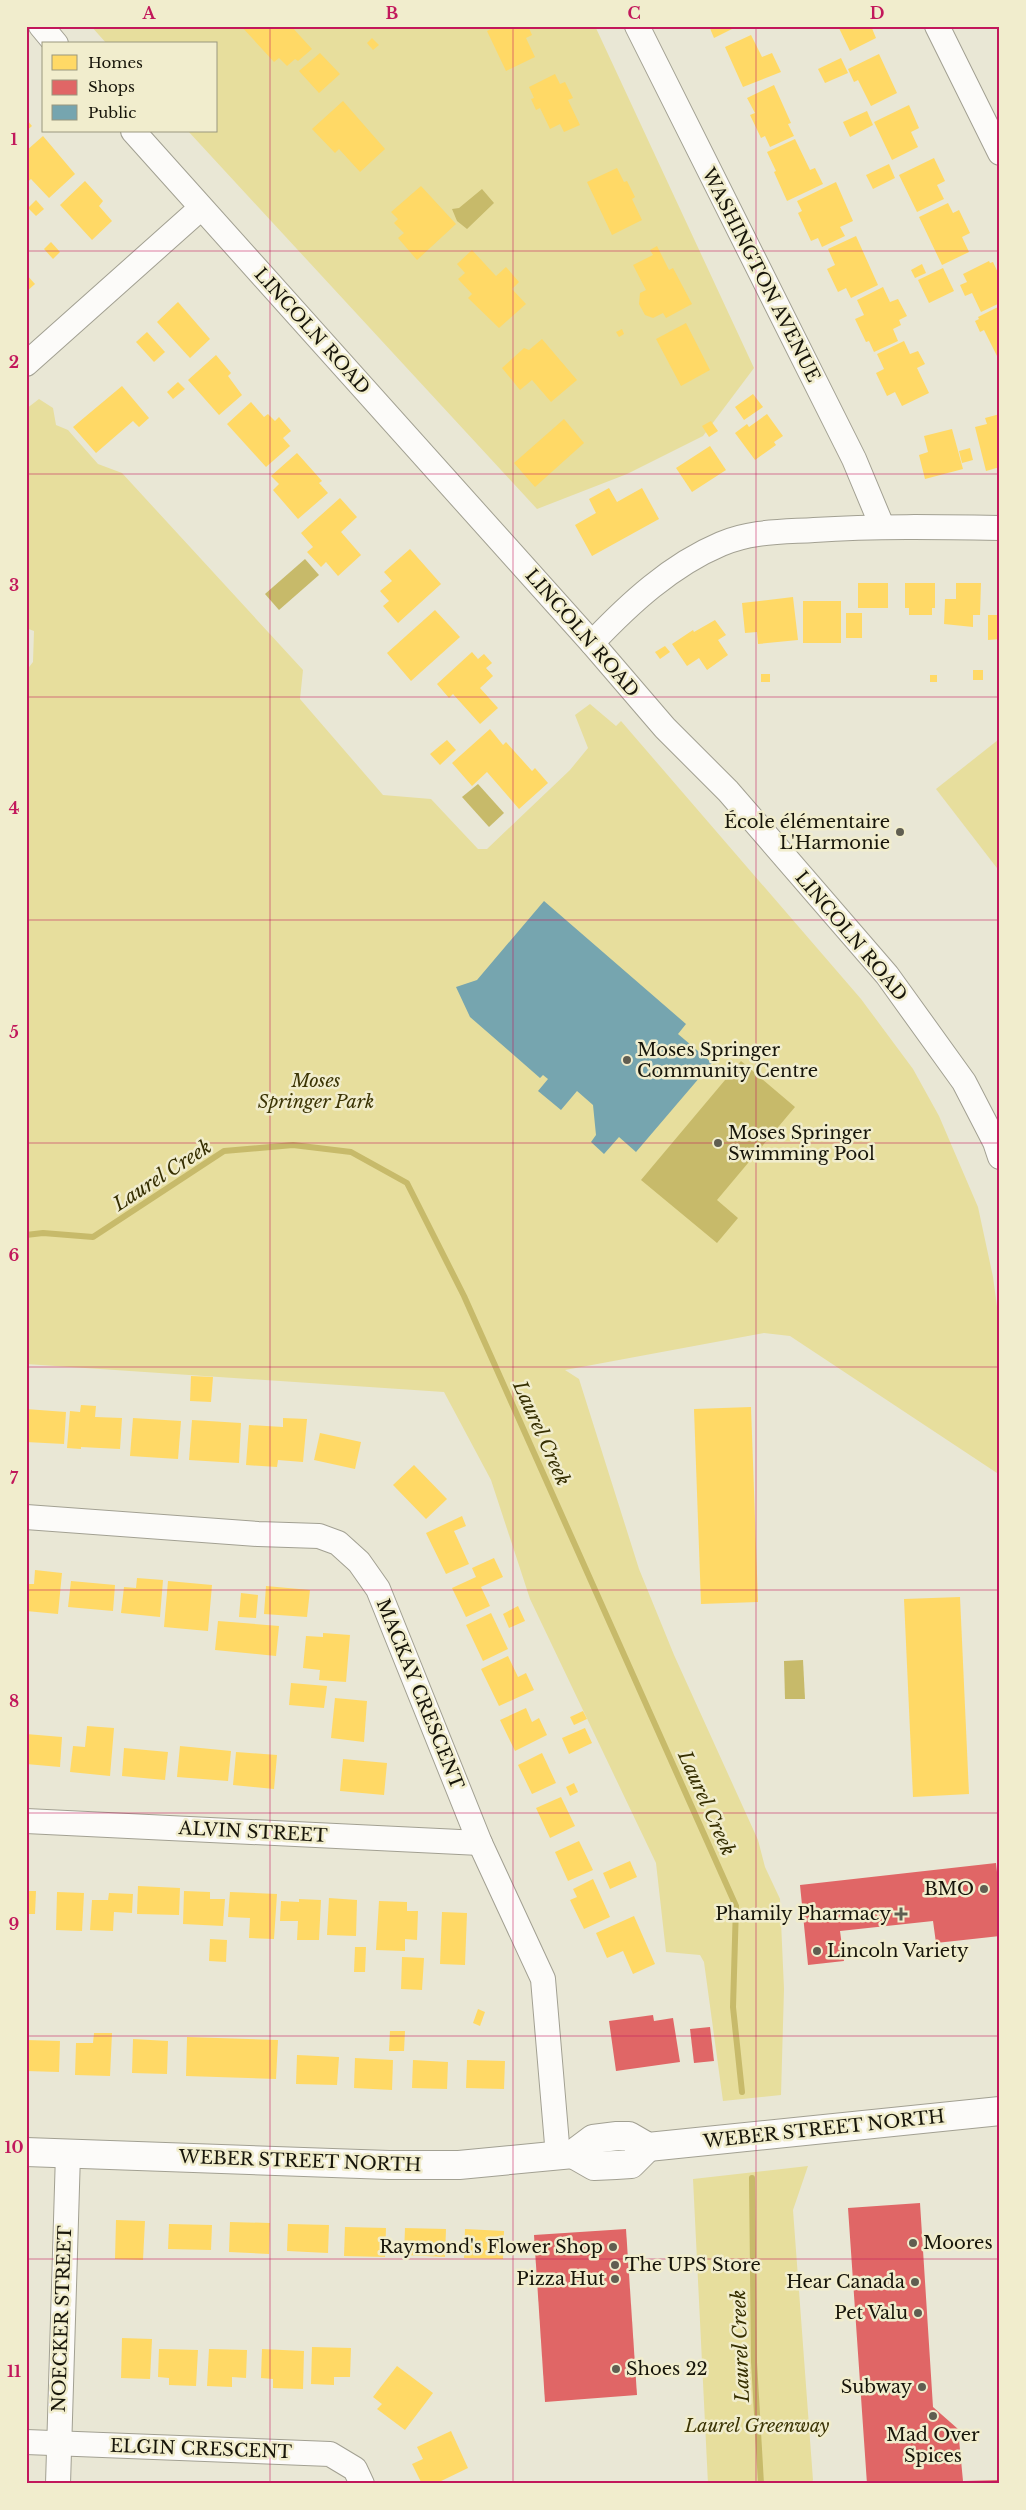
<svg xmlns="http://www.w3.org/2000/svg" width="1026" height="2510" font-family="'Libre Baskerville',serif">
<rect width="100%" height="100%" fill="#e9e7d5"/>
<g fill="#e7de9d">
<path d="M91 26H595L754 368 703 436 627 474 537 509 188 131H216V44H107Z"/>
<path d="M39 399 53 408 56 425 68 430 98 464 122 473 303 670 300 699 383 795 431 799 478 849H487L570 770 588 748 575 715 590 704 616 726 621 721 861 999 913 1069 939 1116 978 1207 993 1277 1000 1329V1475L790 1336 764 1333 565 1370 579 1379 639 1569 674 1655 758 1840 765 1867 780 1899 784 1989 781 2095 723 2101 704 1962 700 1955 666 1952 656 1863 530 1599 491 1480 444 1392 26 1364V671L33 662 34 631 26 628V409Z"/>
<path d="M998 740 1000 742V872L936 789Z"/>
<path d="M808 2166 793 2210 813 2480 811 2484H708L693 2179Z"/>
</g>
<g fill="#c7ba6a">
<path d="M482 189 494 203 467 229 457 221 452 209 459 208Z"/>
<path d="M305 559 319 575 279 610 265 594Z"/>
<path d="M478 784 504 813 489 827 462 797Z"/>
<path d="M741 1061 795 1107 717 1200 738 1218 717 1243 641 1180Z"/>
<path d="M803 1660 805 1699H785L784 1661Z"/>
</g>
<g fill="#ffd966">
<path d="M241 26H291L312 49 298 61 295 59 287 66 279 58 274 62Z"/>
<path d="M497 26H528L532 35 526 38 535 57 506 71 487 31Z"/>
<path d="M709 26H738L714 38Z"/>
<path d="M838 26H871L876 38 850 51Z"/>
<path d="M751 35 762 57 772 53 781 72 743 87 725 47Z"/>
<path d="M372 38 379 45 373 50 367 43Z"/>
<path d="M320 53 340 74 319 93 299 71Z"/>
<path d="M879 54 897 93 871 106 858 80 854 82 848 69Z"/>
<path d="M841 58 848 73 825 83 818 69Z"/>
<path d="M555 74 560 84 565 82 573 98 568 100 580 125 564 132 560 124 550 129 540 108 536 110 531 99 534 98 529 87Z"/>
<path d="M774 85 791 123 788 124 794 136 770 147 765 136 761 138 750 115 755 113 747 98Z"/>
<path d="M343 101 385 149 360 172 339 149 335 153 312 129Z"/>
<path d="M909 105 919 128 911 132 918 147 892 160 874 122Z"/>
<path d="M867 111 873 125 850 137 843 122Z"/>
<path d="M26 119 32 126 26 131Z"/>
<path d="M43 136 75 174 49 198 31 179 26 183V151Z"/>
<path d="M795 139 810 170 815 168 823 184 787 201 774 172 776 171 767 152Z"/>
<path d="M934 158 945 181 937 185 944 199 917 212 899 175Z"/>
<path d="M889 164 895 178 873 189 866 175Z"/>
<path d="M617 168 624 182 627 181 635 197 632 199 642 220 612 235 587 182Z"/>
<path d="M85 181 103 201 99 206 112 221 92 240 60 205Z"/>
<path d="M836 182 853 221 840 227 845 236 822 247 818 238 811 241 798 213 802 211 797 201Z"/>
<path d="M421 186 456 224 417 260 398 238 404 233 394 223 398 219 391 212Z"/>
<path d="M36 200 44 209 36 216 28 208Z"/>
<path d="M948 203 953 213 959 210 970 233 962 237 969 252 942 265 919 217Z"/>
<path d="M856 236 878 285 851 298 846 288 838 292 827 269 835 265 828 249Z"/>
<path d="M51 242 60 252 53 259 44 249Z"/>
<path d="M657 246 669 270 673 268 692 304 666 318 663 313 653 318 645 315 639 304 640 293 646 290 633 265 653 255 650 250Z"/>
<path d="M472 250 496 276 506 267 519 282 512 289 526 304 499 328 468 298 472 294 458 279 465 273 457 264Z"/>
<path d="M989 261 990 263 993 262 1000 277 998 281 1000 303 981 312 972 293 965 296 960 285 967 282 963 274Z"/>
<path d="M922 264 926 273 915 278 911 270Z"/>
<path d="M943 268 954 291 929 303 918 280Z"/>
<path d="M26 274 35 284 26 292Z"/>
<path d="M883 287 890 302 898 299 907 316 899 320 901 325 893 329 898 341 874 352 869 341 866 342 855 319 864 315 857 300Z"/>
<path d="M178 302 210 339 190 358 157 322Z"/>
<path d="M1000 306V362L984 330 980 332 975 321 979 319 978 317Z"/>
<path d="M686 323 710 370 681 386 656 339Z"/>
<path d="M622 329 624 334 619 337 616 332Z"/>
<path d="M147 332 165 352 154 362 136 342Z"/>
<path d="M542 339 577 380 551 402 532 380 520 390 502 368 524 348 529 350Z"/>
<path d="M904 341 910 354 918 351 925 364 917 368 929 393 902 406 895 392 887 396 876 373 884 369 877 354Z"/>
<path d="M216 355 231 373 228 376 242 395 219 415 188 380Z"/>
<path d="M178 382 185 389 173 399 167 392Z"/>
<path d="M122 386 149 418 139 427 133 421 96 453 73 427Z"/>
<path d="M753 394 763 407 744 420 735 407Z"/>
<path d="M251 402 264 417 268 414 275 421 279 417 291 431 283 438 290 446 266 467 227 424Z"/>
<path d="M767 414 783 436 774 442 776 445 755 460 735 433 747 424 749 427Z"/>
<path d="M1000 414V467L986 471 975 427 987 424 985 418Z"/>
<path d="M564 419 584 443 535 487 514 463Z"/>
<path d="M711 421 718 431 709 437 702 426Z"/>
<path d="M952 429 963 469 925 479 919 455 928 452 924 436Z"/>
<path d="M710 446 726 470 692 492 676 468Z"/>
<path d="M970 448 973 460 962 463 959 451Z"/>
<path d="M297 453 322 481 319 483 328 493 298 519 273 490 279 484 271 476Z"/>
<path d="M609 488 617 502 642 488 659 519 592 556 575 525 596 513 589 499Z"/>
<path d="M340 498 357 517 341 532 361 555 338 576 326 562 321 567 307 552 313 547 301 533Z"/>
<path d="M410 549 441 584 398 623 383 606 389 601 380 591 392 581 384 572Z"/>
<rect x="858" y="583" width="30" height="25"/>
<path d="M905 583H935V608H932V615H909V608H905Z"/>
<path d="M956 583H981L980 615H973V627L944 624 945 599H956Z"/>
<path d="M793 597 798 640 758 644 757 632 745 633 742 603Z"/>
<rect x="803" y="601" width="38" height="42"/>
<path d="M435 610 460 637 411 681 387 653Z"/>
<rect x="846" y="613" width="16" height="25"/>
<path d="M988 615H1000V639L988 640Z"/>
<path d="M715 620 726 635 718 640 728 655 707 670 699 658 687 666 672 644 693 630 694 632Z"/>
<path d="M665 646 670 652 660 659 655 652Z"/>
<path d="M472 652 478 659 484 654 492 663 486 668 493 676 480 688 498 708 480 724 453 694 449 698 437 684Z"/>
<rect x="973" y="670" width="10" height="10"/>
<rect x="761" y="674" width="9" height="8"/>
<rect x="930" y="675" width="7" height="7"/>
<path d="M490 729 503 745 506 742 532 771 535 768 548 783 519 809 487 772 472 786 452 763Z"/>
<path d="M447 740 456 750 440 765 430 754Z"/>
<path d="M191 1376 213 1377 211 1402 190 1401Z"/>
<path d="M81 1405 96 1406 95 1417 122 1418 120 1449 81 1447V1449L67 1448 70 1411 80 1412Z"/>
<path d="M751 1407 758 1602 701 1604 694 1409Z"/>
<path d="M26 1409 66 1412 64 1444 26 1442Z"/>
<path d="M133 1418 181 1421 178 1459 130 1456Z"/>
<path d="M283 1418 307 1419 303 1462 278 1460 277 1467 246 1465 249 1425 283 1427Z"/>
<path d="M192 1420 241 1423 239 1463 189 1460Z"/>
<path d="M320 1433 361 1442 355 1469 314 1460Z"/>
<path d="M414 1465 447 1499 426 1519 393 1485Z"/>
<path d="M462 1516 466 1526 454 1531 469 1564 446 1574 426 1533Z"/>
<path d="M494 1558 503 1577 481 1587 490 1606 466 1617 452 1588 476 1577 472 1568Z"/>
<path d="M35 1570 62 1573 58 1614 26 1611V1584H34Z"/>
<path d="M137 1578 163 1580 160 1617 121 1613 124 1587 136 1588Z"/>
<path d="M71 1581 115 1585 113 1611 68 1607Z"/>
<path d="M168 1581 212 1585 208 1631 164 1627Z"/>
<path d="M266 1586 310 1590 307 1617 264 1614Z"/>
<path d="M241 1593 258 1595 256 1618 239 1617Z"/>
<path d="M960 1597 969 1794 913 1797 904 1599Z"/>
<path d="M518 1606 525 1621 509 1628 503 1614Z"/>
<path d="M491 1613 508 1649 483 1661 466 1625Z"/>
<path d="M218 1621 279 1626 276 1656 215 1650Z"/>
<path d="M323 1633 350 1635 346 1682 319 1680 320 1670 303 1668 306 1636 323 1637Z"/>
<path d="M508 1656 518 1677 526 1673 534 1690 499 1706 481 1669Z"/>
<path d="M291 1683 327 1686 324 1708 289 1705Z"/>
<path d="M335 1698 367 1701 364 1742 331 1738Z"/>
<path d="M526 1708 532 1722 539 1718 547 1735 515 1751 500 1720Z"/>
<path d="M583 1711 587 1719 574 1725 570 1717Z"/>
<path d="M87 1726 114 1728 110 1776 70 1772 73 1746 85 1747Z"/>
<path d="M585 1728 592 1743 569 1754 562 1738Z"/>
<path d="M26 1734 62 1737 60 1767 26 1764Z"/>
<path d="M180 1746 231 1751 228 1781 177 1777Z"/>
<path d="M124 1748 168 1752 165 1780 122 1776Z"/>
<path d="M236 1752 277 1755 274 1789 233 1785Z"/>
<path d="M542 1753 556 1783 532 1794 518 1765Z"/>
<path d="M343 1759 387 1763 384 1795 340 1791Z"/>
<path d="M574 1783 578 1792 570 1796 566 1787Z"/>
<path d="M561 1797 575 1826 550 1838 536 1808Z"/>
<path d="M579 1841 593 1870 568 1881 555 1852Z"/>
<path d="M630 1861 637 1877 610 1889 603 1873Z"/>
<path d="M593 1879 610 1917 584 1929 570 1900 577 1897 573 1889Z"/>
<path d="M138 1886 180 1888 179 1915 137 1914Z"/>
<path d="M26 1891H36L35 1914H26Z"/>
<path d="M184 1891 210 1892V1899H225L223 1926 183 1924Z"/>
<path d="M57 1892 84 1893 82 1931 56 1930Z"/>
<path d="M230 1892 277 1894 274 1939 249 1938 250 1918 228 1917Z"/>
<path d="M109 1893 133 1894 132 1913 114 1912 113 1931 90 1930 92 1900H108Z"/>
<path d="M329 1898 357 1900 356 1936 327 1935Z"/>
<path d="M299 1899 321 1900 319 1940H297L298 1921H280L281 1901 299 1902Z"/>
<path d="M379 1901 407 1902V1911H418L417 1940 405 1939V1951L376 1950Z"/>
<path d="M442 1912 467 1913 465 1965 440 1964Z"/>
<path d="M634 1916 655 1964 633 1974 623 1951 607 1958 596 1933Z"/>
<path d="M210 1939 227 1940 226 1962 209 1961Z"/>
<path d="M355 1947H366L365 1972H354Z"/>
<path d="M402 1957 424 1958 422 1990 401 1989Z"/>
<path d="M478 2009 485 2012 480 2026 473 2023Z"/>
<path d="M390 2031H405L404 2051H389Z"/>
<path d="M94 2033H112L110 2076 75 2075 76 2043H93Z"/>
<path d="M187 2037 278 2040 276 2079 186 2076Z"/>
<path d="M133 2039 168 2041 167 2074 132 2073Z"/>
<path d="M26 2040 60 2041 59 2072 26 2071Z"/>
<path d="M297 2055 339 2057 337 2085 296 2084Z"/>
<path d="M355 2058 393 2060 392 2090 354 2088Z"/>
<path d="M413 2060 448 2062 447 2089 412 2088Z"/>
<path d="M467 2060 505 2061 504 2089 466 2088Z"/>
<path d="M116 2220 145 2221 143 2260 115 2259Z"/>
<path d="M230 2222 270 2223 269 2254 229 2252Z"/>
<path d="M169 2224 212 2225 211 2250 168 2249Z"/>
<path d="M288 2224 329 2225 328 2253 287 2251Z"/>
<path d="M345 2227 386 2228 385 2257 344 2256Z"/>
<path d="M405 2228 446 2229 445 2257 404 2255Z"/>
<path d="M465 2229 504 2231 503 2259 464 2258Z"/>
<path d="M122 2338 152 2339 150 2379 121 2378Z"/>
<path d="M312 2347 351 2348 350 2377H334V2385L311 2384Z"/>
<path d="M159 2349 198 2350 196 2386 169 2385V2378L158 2377Z"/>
<path d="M209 2349 247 2350 246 2378 232 2377V2387L207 2386Z"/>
<path d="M262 2349 304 2351 303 2389 273 2388V2379L261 2378Z"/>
<path d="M397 2366 433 2393 405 2430 377 2409 382 2404 373 2397Z"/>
<path d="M451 2431 468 2468 435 2484H422L412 2464 423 2459 417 2447Z"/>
</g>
<g fill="#e06666">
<path d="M996 1863 1000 1899V1936L936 1943 933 1921 840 1931 844 1961 808 1965 800 1885Z"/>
<path d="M653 2015 654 2021 673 2018 680 2062 616 2071 609 2021Z"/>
<path d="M710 2027 714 2061 694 2063 690 2029Z"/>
<path d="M920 2203 933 2407 958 2429 963 2481 1000 2480V2484H867L848 2208Z"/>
<path d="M626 2229 637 2395 545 2402 534 2235Z"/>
</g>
<path fill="#76a5af" d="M544 901 686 1024 678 1034 712 1063 636 1152 619 1137 604 1154 591 1142 596 1135 593 1105 577 1091 561 1110 538 1091 548 1079 543 1075 540 1078 470 1017 456 987 477 980Z"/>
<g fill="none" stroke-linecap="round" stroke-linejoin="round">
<g stroke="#c7ba6a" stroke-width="6">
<path d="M26 1235 43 1233 93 1237 224 1151 293 1145 351 1152 407 1183 464 1296 736 1906 733 2007 742 2092"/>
<path d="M752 2178 754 2362 761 2484"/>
</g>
<defs>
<g id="minor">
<path d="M41 26 56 44"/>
<path d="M637 26 854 459 882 526"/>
<path d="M937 26 1000 153"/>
<path d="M133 131 592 643 665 728 728 791 887 975 964 1082 995 1142 1000 1157"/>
<path d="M26 364 201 208"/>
<path d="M592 643C629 604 671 565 721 544 751 531 782 532 814 530 876 526 938 527 1000 528"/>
<path d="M26 1517 258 1534 319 1536 338 1543 359 1562 378 1589 480 1843 543 1979 558 2156"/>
<path d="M26 1821 480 1843"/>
<path d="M26 2442 330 2454 355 2469 362 2484"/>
<path d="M58 2484 68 2154"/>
</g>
<g id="secondary">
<path d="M26 2152 389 2165H459L573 2154 593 2139 617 2136H629L648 2147 1000 2111"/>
<path d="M573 2154 594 2166 616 2165 631 2164 648 2147"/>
</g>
</defs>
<use href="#minor" stroke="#a2a092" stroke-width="26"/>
<use href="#secondary" stroke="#a2a092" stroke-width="30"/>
<use href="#minor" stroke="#fcfbf9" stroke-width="24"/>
<use href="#secondary" stroke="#fcfbf9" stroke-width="28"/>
</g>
<path fill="none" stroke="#c2185b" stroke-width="1" stroke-opacity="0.55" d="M270 26V2484M513 26V2484M756 26V2484M26 251H1000M26 474H1000M26 697H1000M26 920H1000M26 1143H1000M26 1367H1000M26 1590H1000M26 1813H1000M26 2036H1000M26 2259H1000"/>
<g fill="#605e51" stroke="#f1edcd" stroke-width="2">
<circle cx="900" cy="832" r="5"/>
<circle cx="627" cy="1060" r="5"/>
<circle cx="718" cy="1143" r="5"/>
<circle cx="984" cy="1889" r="5"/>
<path d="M898.5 1906.5h5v5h5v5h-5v5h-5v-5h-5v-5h5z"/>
<circle cx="817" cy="1951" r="5"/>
<circle cx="913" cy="2243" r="5"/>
<circle cx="613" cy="2247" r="5"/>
<circle cx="615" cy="2265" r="5"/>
<circle cx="615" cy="2279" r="5"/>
<circle cx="915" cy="2282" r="5"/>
<circle cx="918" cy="2313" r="5"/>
<circle cx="616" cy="2369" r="5"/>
<circle cx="922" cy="2387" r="5"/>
<circle cx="933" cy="2416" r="5"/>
</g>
<g text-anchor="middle" stroke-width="5" stroke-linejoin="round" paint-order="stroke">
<g font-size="18" fill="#17150a" stroke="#f1edcd">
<text transform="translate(761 275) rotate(63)" y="6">WASHINGTON AVENUE</text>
<text transform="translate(312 331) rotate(48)" y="6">LINCOLN ROAD</text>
<text transform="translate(582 633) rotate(49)" y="6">LINCOLN ROAD</text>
<text transform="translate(851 936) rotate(50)" y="6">LINCOLN ROAD</text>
<text transform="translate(420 1694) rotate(68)" y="6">MACKAY CRESCENT</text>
<text transform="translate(253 1832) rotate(3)" y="6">ALVIN STREET</text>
<text transform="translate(824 2129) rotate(-6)" y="6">WEBER STREET NORTH</text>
<text transform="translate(300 2161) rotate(2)" y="6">WEBER STREET NORTH</text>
<text transform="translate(62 2319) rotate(-88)" y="6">NOECKER STREET</text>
<text transform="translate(201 2449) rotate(2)" y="6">ELGIN CRESCENT</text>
</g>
<g font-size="18" fill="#17150a" stroke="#f1edcd" text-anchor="end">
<text x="890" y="828">École élémentaire<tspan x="890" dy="21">L'Harmonie</tspan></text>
<text x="637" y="1056" text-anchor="start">Moses Springer<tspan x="637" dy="21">Community Centre</tspan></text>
<text x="728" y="1139" text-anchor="start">Moses Springer<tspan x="728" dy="21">Swimming Pool</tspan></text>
<text x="974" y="1895">BMO</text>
<text x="891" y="1920">Phamily Pharmacy</text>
<text x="827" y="1957" text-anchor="start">Lincoln Variety</text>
<text x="923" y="2249" text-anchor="start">Moores</text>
<text x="603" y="2253">Raymond's Flower Shop</text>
<text x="625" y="2271" text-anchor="start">The UPS Store</text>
<text x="605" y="2285">Pizza Hut</text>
<text x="905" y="2288">Hear Canada</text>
<text x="908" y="2319">Pet Valu</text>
<text x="626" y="2375" text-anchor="start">Shoes 22</text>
<text x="912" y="2393">Subway</text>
<text x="933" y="2441" text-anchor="middle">Mad Over<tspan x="933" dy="21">Spices</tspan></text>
</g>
<g font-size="18" font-style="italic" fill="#3b3405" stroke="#f1edcd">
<text x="316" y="1087">Moses<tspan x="316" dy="21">Springer Park</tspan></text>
<text x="757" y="2432">Laurel Greenway</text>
</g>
<g font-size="19" font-style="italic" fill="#352e00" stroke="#f1edcd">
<text transform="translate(162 1175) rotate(-33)" y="7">Laurel Creek</text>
<text transform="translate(542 1433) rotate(66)" y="7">Laurel Creek</text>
<text transform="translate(707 1803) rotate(66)" y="7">Laurel Creek</text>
<text transform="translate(740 2346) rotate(-92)" y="7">Laurel Creek</text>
</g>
</g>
<rect width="1026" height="2510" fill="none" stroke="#f1edcd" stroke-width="55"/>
<rect x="42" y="42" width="175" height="90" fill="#f1edcd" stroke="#9a977f"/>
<rect x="52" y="55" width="25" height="15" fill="#ffd966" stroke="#9a977f"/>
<text x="88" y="68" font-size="15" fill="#17150a">Homes</text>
<rect x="52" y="80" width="25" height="15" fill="#e06666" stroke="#9a977f"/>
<text x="88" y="92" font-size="15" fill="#17150a">Shops</text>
<rect x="52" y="105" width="25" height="15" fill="#76a5af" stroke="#9a977f"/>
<text x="88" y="118" font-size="15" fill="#17150a">Public</text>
<rect x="28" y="28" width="970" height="2454" fill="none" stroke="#c2185b" stroke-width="2"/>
<g font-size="16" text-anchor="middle" font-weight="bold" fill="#c2185b">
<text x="149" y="19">A</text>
<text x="392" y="19">B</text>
<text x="634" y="19">C</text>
<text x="877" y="19">D</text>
<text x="14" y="145">1</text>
<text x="14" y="368">2</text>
<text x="14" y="591">3</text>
<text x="14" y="814">4</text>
<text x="14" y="1038">5</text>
<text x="14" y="1261">6</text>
<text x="14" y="1484">7</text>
<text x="14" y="1707">8</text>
<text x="14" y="1930">9</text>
<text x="14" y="2153">10</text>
<text x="14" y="2377">11</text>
</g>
</svg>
